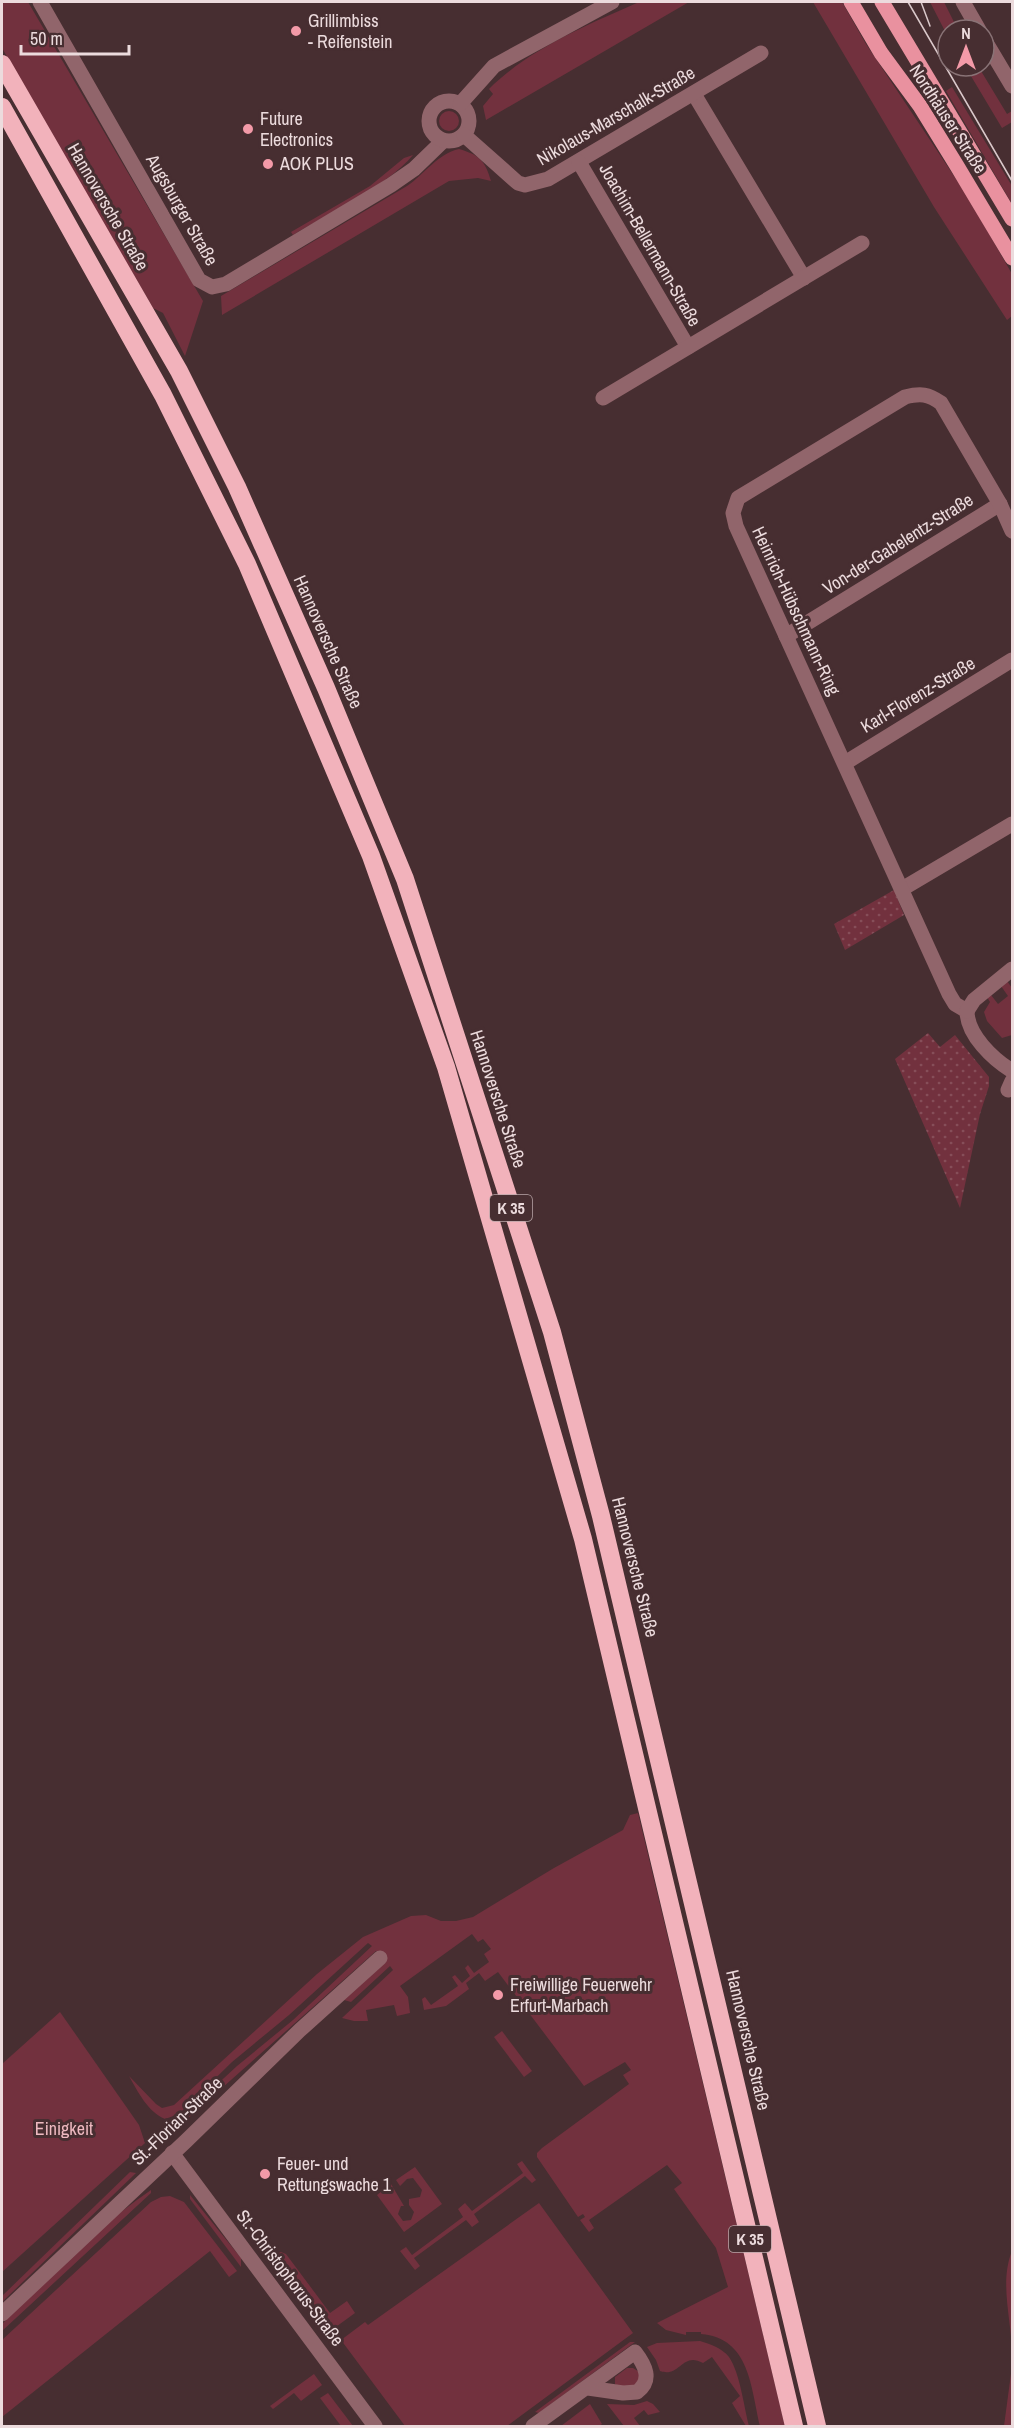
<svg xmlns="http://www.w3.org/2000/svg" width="1014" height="2428" font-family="'Archivo Narrow',sans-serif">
<defs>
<pattern id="park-dots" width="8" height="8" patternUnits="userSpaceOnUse" patternTransform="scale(1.5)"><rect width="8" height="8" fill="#72313e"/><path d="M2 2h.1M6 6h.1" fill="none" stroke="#864e59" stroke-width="1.8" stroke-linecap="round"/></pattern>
</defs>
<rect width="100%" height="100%" fill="#472e31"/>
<g fill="#72313e">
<path d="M2 2H28L203 301 185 356 163 313 153 308 2 48Z"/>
<path d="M639 2H689L486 120 483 106 493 94 489 89C529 49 587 25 639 2Z"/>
<path d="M813 2H842L866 44 968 197 1012 274V316L1007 320 934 207Z"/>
<path d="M930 2H944L958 30H948V37Z"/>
<path d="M965 66H978L1007 114 1012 111V122L1002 128Z"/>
<path d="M952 87 1012 186V204L946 91Z"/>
<circle cx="449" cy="121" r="10"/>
<path d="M459 149C479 155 485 160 491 181L478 178 449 181 222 315 221 296 407 186C425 174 437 154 459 149Z"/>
<path d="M413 155C386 187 329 213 293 235L291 232 370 186 404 158Z"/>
<path d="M1007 981 1012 988V1035L1002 1038 987 1021 984 1012 990 1002 987 997 991 995 998 1004 1008 996 1001 986Z"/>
<path d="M638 1813 785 2426H760C751 2388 750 2338 701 2334V2332H686V2335L666 2330 657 2323 728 2287 716 2248 674 2189 682 2183 667 2165 589 2220 594 2228 589 2232 580 2220 585 2217 583 2214 578 2217 537 2157V2153L542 2148 629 2084 623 2075 631 2070 625 2062 584 2086 498 1972 485 1981 479 1973 466 1983 469 1989 446 2006 424 2010 422 1999 425 1997 431 2005 458 1986 452 1977 455 1975 462 1983 470 1976 465 1968 468 1965 474 1973 489 1962 484 1954 491 1949 483 1939 478 1942 472 1934 400 1986 408 1997 410 2013 397 2016 394 2005 366 2010 368 2021H354L342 2018 393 1970 390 1966 351 2002 344 2000 386 1962 376 1951 186 2120 184 2115 237 2066 293 2020 372 1946 368 1943 289 2015 232 2062 179 2114 165 2119C148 2112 138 2092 129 2076L156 2104 162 2108 174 2105 317 1974 363 1937 411 1916 426 1915 441 1921H456L473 1917 554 1868 623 1830 630 1815Z"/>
<path d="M60 2012 139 2125 145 2143 2 2272V2064Z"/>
<path d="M502 2031 532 2071 524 2077 494 2037Z"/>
<path d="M522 2161 536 2180 532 2183 525 2176 474 2214 479 2222 472 2227 466 2220 414 2258 420 2266 415 2270 400 2251 406 2247 412 2255 463 2217 458 2209 465 2203 472 2211 523 2173 517 2164Z"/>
<path d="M415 2167 442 2204 404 2232 377 2195 391 2184 404 2206H401L398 2214 403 2221 411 2220 414 2212 409 2205V2199L420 2197 422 2190 413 2178 407 2179 400 2186 396 2180Z"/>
<path d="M130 2172 136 2173 2 2302V2296Z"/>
<path d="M151 2190V2193L2 2331V2324C49 2278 96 2227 151 2190Z"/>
<path d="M190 2195 241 2258V2267L190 2199Z"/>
<path d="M170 2196 184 2202 237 2271 229 2277 210 2251 2 2417V2340L151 2202 161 2197Z"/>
<path d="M539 2203 633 2333 507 2426H405L341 2340 365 2322 368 2325Z"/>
<path d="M1012 2251V2354C1012 2321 999 2283 1012 2251Z"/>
<path d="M281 2252 286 2254 330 2313 347 2301 355 2313 333 2329 276 2254Z"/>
<path d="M700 2341C710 2344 722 2348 729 2357 740 2373 744 2407 749 2426H746L732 2403 740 2396 712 2357 703 2363C682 2351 680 2378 660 2371L656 2360 647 2347 657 2343Z"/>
<path d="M630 2342H635L539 2413 535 2412Z"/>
<path d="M1012 2366V2426H1004Z"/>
<path d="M627 2368H633L641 2373 637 2387H618L615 2384V2377Z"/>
<path d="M314 2374 322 2385 301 2401 294 2393 273 2409 270 2406Z"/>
<path d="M328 2393 353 2426H341L320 2398Z"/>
<path d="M647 2401 653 2404 660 2412 648 2415 644 2410 634 2418 640 2426H624L607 2404 634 2405Z"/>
<path d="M590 2404 602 2424 599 2426H561Z"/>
</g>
<g fill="url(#park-dots)">
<path d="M894 890 904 915 845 950 834 924Z"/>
<path d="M928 1033 940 1047 955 1035 989 1077V1086L980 1114 960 1208 895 1059Z"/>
</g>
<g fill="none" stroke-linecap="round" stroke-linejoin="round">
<g stroke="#91656b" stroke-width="15">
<path d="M40 2 199 280 212 287 226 284 391 185 414 169 443 141"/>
<path d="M963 2 979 30"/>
<path d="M984 39 1012 86"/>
<path d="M694 94 804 278"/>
<circle cx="449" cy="121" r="20"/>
<path d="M460 104 494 66 612 2"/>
<path d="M464 135 518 183 525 185 548 179 761 53"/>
<path d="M579 162 688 347"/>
<path d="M603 398 862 243"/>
<path d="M786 636 1000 504"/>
<path d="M845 763 1012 660"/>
<path d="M902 889 1012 824"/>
<path d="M967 1011 955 1004 949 994 736 526 733 513 738 498 905 397C921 393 928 394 941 403L1000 504 1012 531"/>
<path d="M967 1011C967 1035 993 1059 1012 1071"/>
<path d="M967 1011 974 1000 1012 969"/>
<path d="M1008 1090 1012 1081"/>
<path d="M172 2153 375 2426"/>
<path d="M2 2314 186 2141 300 2030 380 1958"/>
<path d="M533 2426 635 2352C645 2365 653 2380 637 2392L623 2393 588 2388"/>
</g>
<g stroke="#e9919f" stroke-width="15">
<path d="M851 2 881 53 920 106 957 166 1012 258"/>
<path d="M882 2 1012 219"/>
</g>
<g stroke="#f2b2bb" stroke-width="18">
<path d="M2 64 179 371 237 487 326 688 405 879 552 1332 601 1516 817 2426"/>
<path d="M2 107 163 395 247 564 371 856 446 1067 583 1539 794 2426"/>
</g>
<g stroke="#dac8ca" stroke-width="1.5">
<path d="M908 2 1012 181"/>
<path d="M921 2 930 26"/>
</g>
</g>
<g fill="#f39aa8" stroke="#472e31" stroke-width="2">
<circle cx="296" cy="31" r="6"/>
<circle cx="248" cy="129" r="6"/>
<circle cx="268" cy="164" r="6"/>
<circle cx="498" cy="1995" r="6"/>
<circle cx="265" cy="2174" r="6"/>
</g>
<g text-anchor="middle" stroke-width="6" stroke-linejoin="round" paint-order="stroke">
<g fill="#472e31" stroke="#baa7a9" stroke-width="1.5">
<rect x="490" y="1195" width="42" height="26" rx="4.5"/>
<rect x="729" y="2226" width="42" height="26" rx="4.5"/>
</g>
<g font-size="16" font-weight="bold" fill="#ecdbdd">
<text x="511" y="1214">K 35</text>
<text x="750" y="2245">K 35</text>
</g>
<g font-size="18" fill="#ecdbdd" stroke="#472e31" text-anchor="start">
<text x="308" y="27">Grillimbiss<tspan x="308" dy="21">- Reifenstein</tspan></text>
<text x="260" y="125">Future<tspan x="260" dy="21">Electronics</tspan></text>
<text x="280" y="170">AOK PLUS</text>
<text x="510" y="1991">Freiwillige Feuerwehr<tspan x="510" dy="21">Erfurt-Marbach</tspan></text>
<text x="277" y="2170">Feuer- und<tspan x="277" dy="21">Rettungswache 1</tspan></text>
</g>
<g font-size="18" fill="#ecdbdd" stroke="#472e31">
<text transform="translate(616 116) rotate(-30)" y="6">Nikolaus-Marschalk-Straße</text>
<text transform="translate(948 119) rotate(57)" y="6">Nordhäuser Straße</text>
<text transform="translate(108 207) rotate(60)" y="6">Hannoversche Straße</text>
<text transform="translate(182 210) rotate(60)" y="6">Augsburger Straße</text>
<text transform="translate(650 245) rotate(60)" y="6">Joachim-Bellermann-Straße</text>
<text transform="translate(898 544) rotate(-32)" y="6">Von-der-Gabelentz-Straße</text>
<text transform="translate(796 611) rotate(65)" y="6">Heinrich-Hübschmann-Ring</text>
<text transform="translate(328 642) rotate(66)" y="6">Hannoversche Straße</text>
<text transform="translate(918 695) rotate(-31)" y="6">Karl-Florenz-Straße</text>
<text transform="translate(498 1099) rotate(72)" y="6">Hannoversche Straße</text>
<text transform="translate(635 1567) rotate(76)" y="6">Hannoversche Straße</text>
<text transform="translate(748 2040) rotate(77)" y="6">Hannoversche Straße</text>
<text transform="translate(177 2121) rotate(-44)" y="6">St.-Florian-Straße</text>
<text transform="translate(290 2278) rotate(53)" y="6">St.-Christophorus-Straße</text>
</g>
<g font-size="18" fill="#efbac1" stroke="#472e31">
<text x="64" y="2135">Einigkeit</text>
</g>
</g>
<rect width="1014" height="2428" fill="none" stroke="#ecdbdd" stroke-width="6"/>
<g transform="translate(966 48)"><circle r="28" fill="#472e31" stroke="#897376" stroke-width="1.5"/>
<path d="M0-4.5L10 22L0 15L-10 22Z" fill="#f39aa8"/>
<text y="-9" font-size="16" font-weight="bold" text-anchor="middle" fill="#ecdbdd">N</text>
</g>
<path d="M21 45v9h108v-9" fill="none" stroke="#ecdbdd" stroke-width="3"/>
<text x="30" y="45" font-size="18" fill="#ecdbdd" stroke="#472e31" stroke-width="4.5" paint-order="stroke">50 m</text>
</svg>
